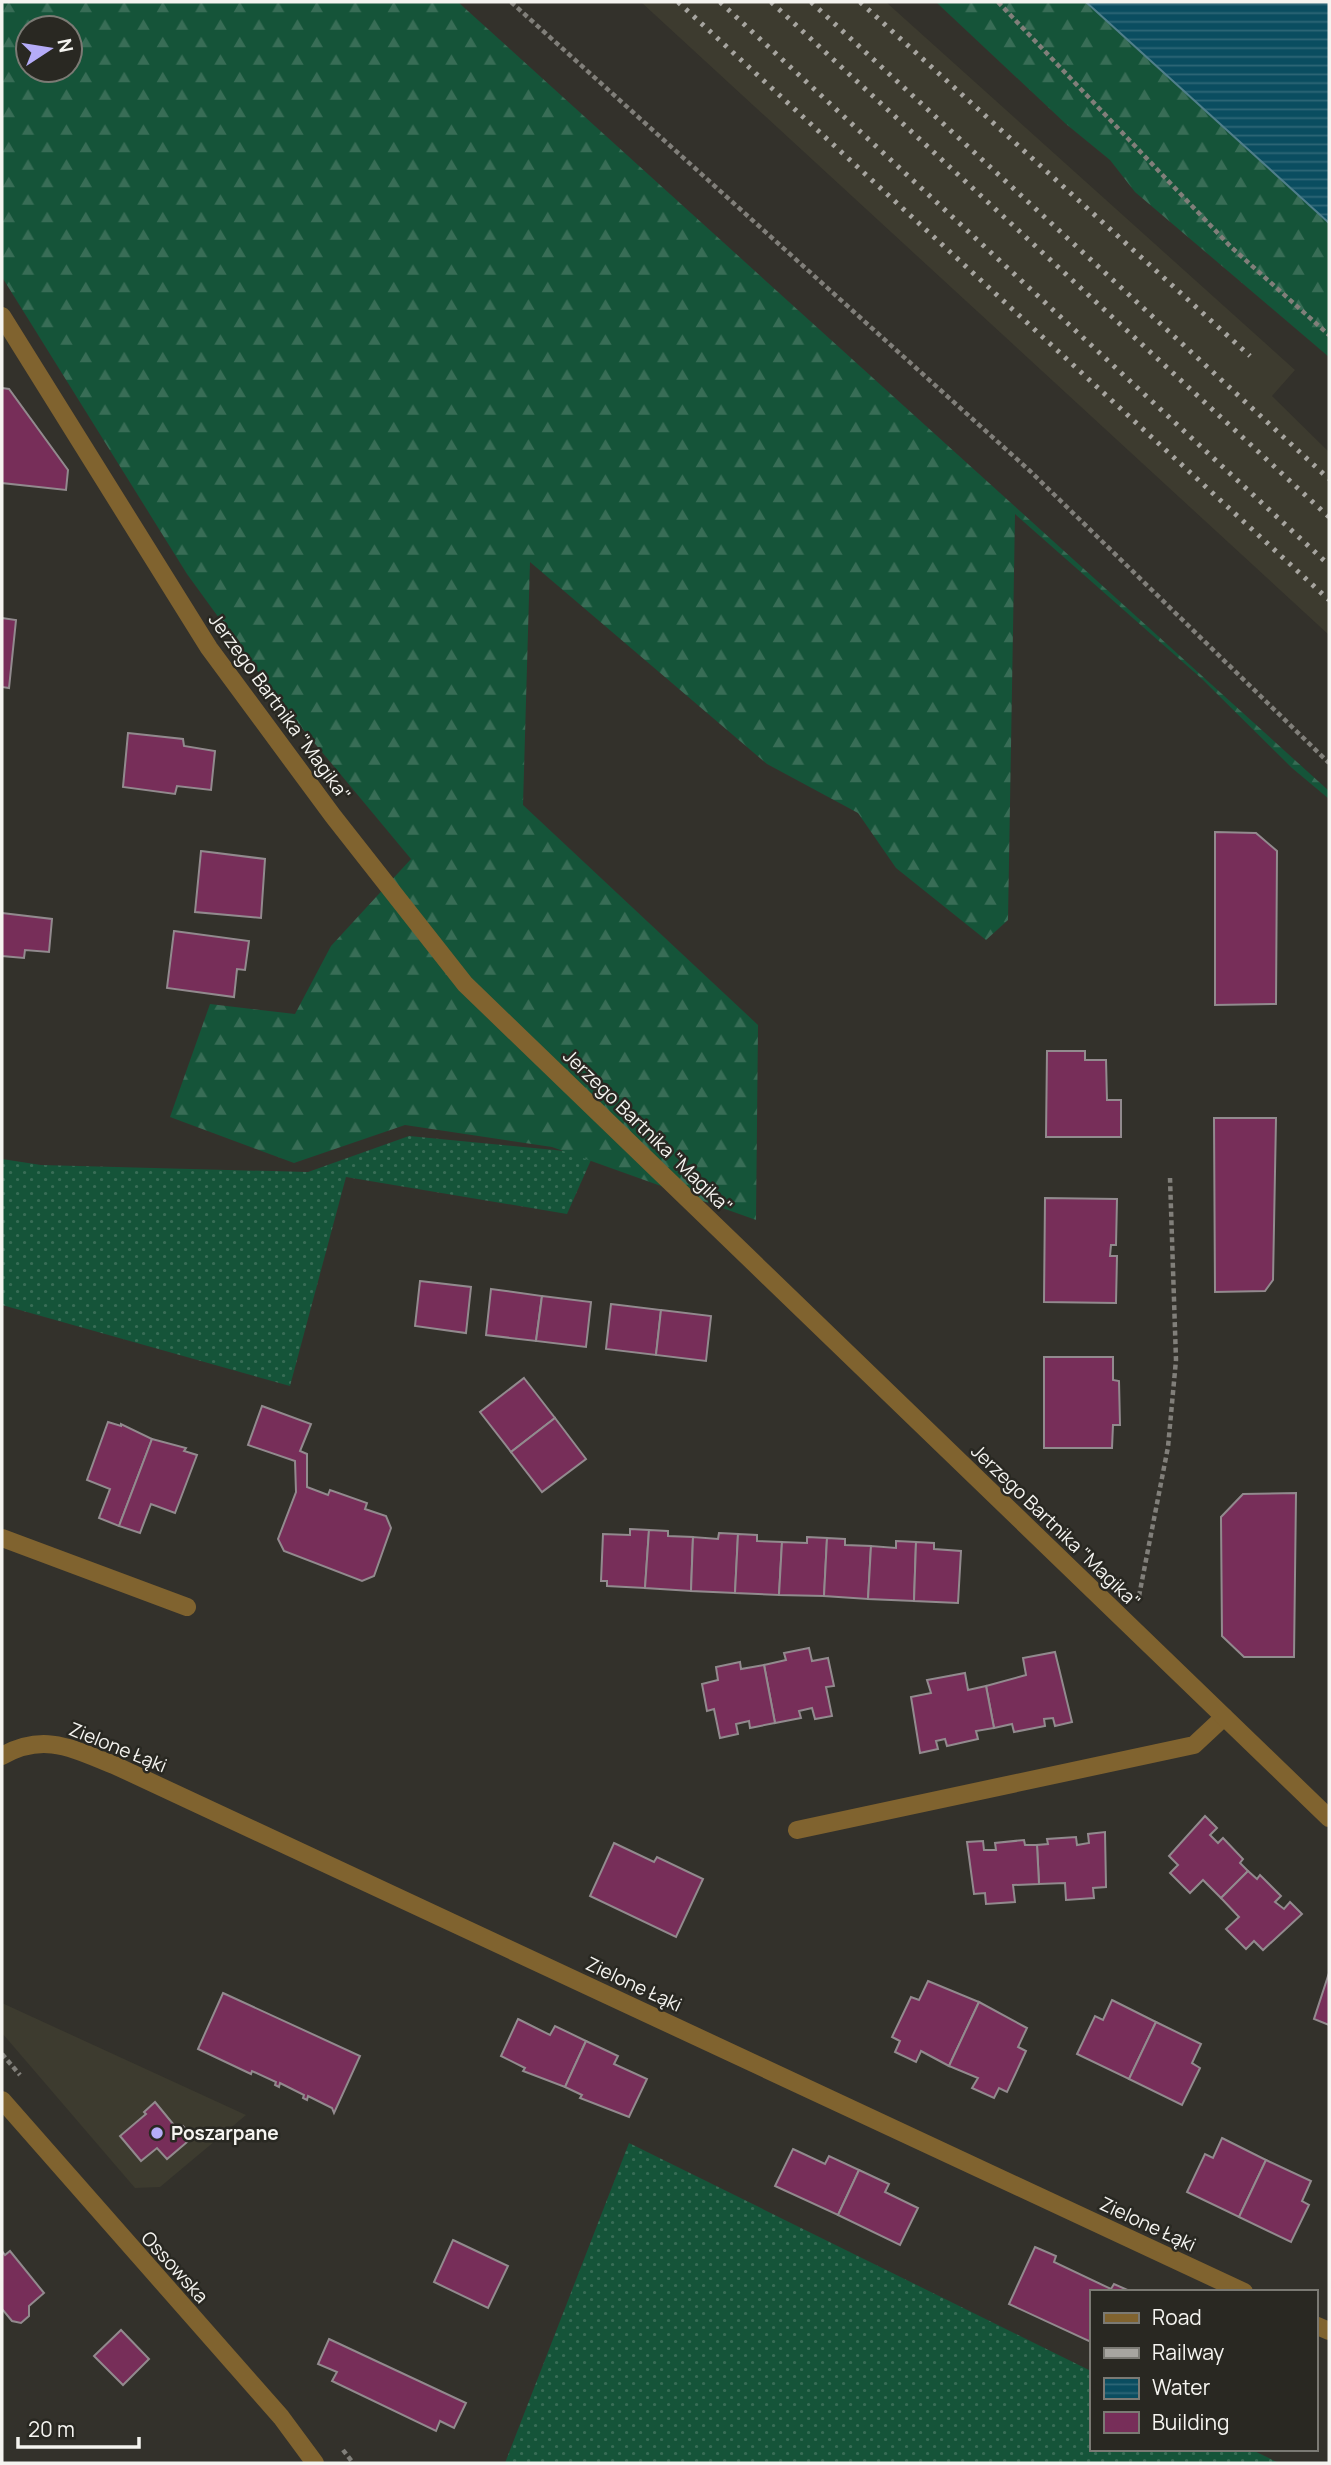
<svg xmlns="http://www.w3.org/2000/svg" width="1331" height="2465" font-family="Manrope,sans-serif">
<defs>
<pattern id="grass-dots" width="8" height="8" patternUnits="userSpaceOnUse" patternTransform="scale(1.75)"><rect width="8" height="8" fill="#155439"/><path d="M2 2h.1M6 6h.1" fill="none" stroke="#386d56" stroke-width="1.8" stroke-linecap="round"/></pattern>
<pattern id="forest-firs" width="22" height="20" patternUnits="userSpaceOnUse" patternTransform="scale(1.75)"><rect width="22" height="20" fill="#155439"/><path d="M5 1l3.5 6h-7zM16 11l3.5 6h-7z" fill="#386d56"/></pattern>
<pattern id="water-rules" width="6" height="5" patternUnits="userSpaceOnUse" patternTransform="scale(1.75)"><rect width="6" height="5" fill="#0a4d60"/><path d="M0 2.5h6" fill="none" stroke="#2e6777"/></pattern>
</defs>
<rect width="100%" height="100%" fill="#33312b"/>
<g fill="#3d3b2f">
<path d="M641 2H886L1295 370 1272 396 1329 452V635Z"/>
<path d="M2 2003 246 2115 160 2187 135 2188 2 2033Z"/>
</g>
<g fill="url(#grass-dots)">
<path d="M603 1133 567 1214 346 1177 290 1386 2 1305V1159L41 1165 308 1172 409 1136 565 1151Z"/>
<path d="M629 2143 1091 2371V2449H1250L1279 2463H505Z"/>
</g>
<g fill="url(#forest-firs)" fill-rule="evenodd">
<path d="M2 2H458L1329 791V799L1292 768 1202 679 1015 514 1008 920 986 940 896 868 858 813 767 764 530 562 523 805 758 1025 756 1220 552 1147 405 1125 294 1163 170 1117 210 1004 295 1014 331 946 411 859 277 698 187 574 2 277ZM28 28H70V70H28Z"/>
<path d="M936 2H1086L1329 223V357L1135 192 1110 160 1066 124Z"/>
</g>
<path fill="url(#water-rules)" stroke="#507f8b" stroke-width="2" d="M1086 2H1329V223Z"/>
<g fill="#772e59" stroke="#928a8e" stroke-width="2">
<path d="M2 388 9 389 68 470 66 490 2 483Z"/>
<path d="M2 618 16 620 9 688 2 687Z"/>
<path d="M128 733 183 739 184 746 215 751 211 790 177 786 175 794 123 787Z"/>
<path d="M1215 832 1256 833 1277 851 1276 1004 1215 1005Z"/>
<path d="M201 851 265 859 261 918 195 912Z"/>
<path d="M2 913 52 919 49 952 25 950 24 958 2 956Z"/>
<path d="M174 931 249 941 245 970 237 969 234 997 167 988Z"/>
<path d="M1047 1051H1085V1060H1106L1107 1100H1121V1137H1046Z"/>
<path d="M1214 1118H1276L1273 1280 1265 1291 1215 1292Z"/>
<path d="M1045 1198 1117 1199 1116 1245H1111L1110 1256H1117L1116 1303 1044 1302Z"/>
<path d="M420 1281 471 1287 466 1333 415 1326Z"/>
<path d="M491 1289 542 1296 536 1341 486 1335Z"/>
<path d="M542 1296 591 1302 586 1347 536 1341Z"/>
<path d="M611 1304 661 1310 656 1355 606 1349Z"/>
<path d="M661 1310 711 1316 706 1361 656 1355Z"/>
<path d="M1044 1357H1113V1380L1119 1381 1120 1425H1113L1112 1448H1044Z"/>
<path d="M524 1378 555 1418 511 1452 480 1412Z"/>
<path d="M262 1406 311 1424 300 1451 307 1454V1487L328 1495 330 1490 367 1503 365 1509 386 1516 391 1528 374 1576 362 1581 284 1551 278 1539 296 1492 295 1461 248 1445Z"/>
<path d="M555 1418 586 1459 542 1492 511 1452Z"/>
<path d="M108 1422 121 1426V1424L152 1439 119 1526 99 1518 110 1489 87 1480Z"/>
<path d="M152 1439 186 1448 184 1451 197 1455 175 1513 151 1504 140 1533 119 1526Z"/>
<path d="M1296 1493 1294 1657H1244L1222 1636 1221 1517 1243 1494Z"/>
<path d="M630 1529 649 1530 645 1588 607 1586V1581H601L603 1534 630 1535Z"/>
<path d="M649 1530 668 1531V1536L693 1537 691 1591 645 1588Z"/>
<path d="M719 1533 738 1534 735 1593 691 1591 693 1537 718 1539Z"/>
<path d="M738 1534 757 1535V1541L782 1542 779 1595 735 1593Z"/>
<path d="M807 1537 827 1538 824 1596 779 1595 782 1542 807 1543Z"/>
<path d="M827 1538 845 1539V1545L871 1546 868 1599 824 1596Z"/>
<path d="M896 1541 916 1542 914 1601 868 1599 871 1546 896 1548Z"/>
<path d="M916 1542 934 1543V1549L961 1551 958 1603 914 1601Z"/>
<path d="M809 1648 812 1661 828 1658 834 1686 826 1687 832 1716 815 1719 812 1708 799 1711 801 1718 775 1723 764 1665 786 1660 784 1653Z"/>
<path d="M1055 1652 1072 1722 1055 1726 1053 1718 1044 1719 1045 1726 1014 1732 1012 1724 994 1728 986 1686 1026 1675 1023 1658Z"/>
<path d="M740 1662 741 1669 764 1665 775 1723 750 1728 749 1721 736 1724 738 1734 720 1738 714 1709 707 1711 702 1684 718 1680 716 1667Z"/>
<path d="M965 1673 968 1690 986 1686 994 1728 976 1731 978 1739 947 1746 945 1739 936 1741 938 1749 920 1753 911 1697 931 1693 927 1680Z"/>
<path d="M1205 1816 1217 1828 1210 1835 1218 1843 1223 1838 1243 1859 1240 1863 1248 1871 1221 1898 1203 1880 1190 1893 1170 1873 1178 1865 1169 1856Z"/>
<path d="M1105 1832 1106 1887 1093 1888 1094 1898 1066 1900 1065 1883 1039 1884 1037 1845 1048 1844 1047 1839 1076 1837 1077 1845 1089 1843 1088 1834Z"/>
<path d="M1024 1840 1025 1845H1037L1039 1884 1013 1885 1015 1902 986 1904 985 1893 974 1894 967 1842 983 1841 984 1850H996L995 1843Z"/>
<path d="M614 1843 654 1862 657 1857 703 1879 676 1937 590 1896Z"/>
<path d="M1248 1871 1257 1879 1260 1875 1281 1896 1275 1902 1284 1909 1290 1902 1302 1914 1263 1950 1254 1941 1246 1949 1226 1929 1239 1917 1221 1898Z"/>
<path d="M1329 1973V2025L1314 2019Z"/>
<path d="M928 1981 979 2002 949 2066 921 2051 916 2062 895 2052 900 2041 892 2037 911 1997 919 2000Z"/>
<path d="M223 1993 360 2056 334 2113 332 2108 308 2096 307 2100 303 2098 304 2095 280 2083 279 2087 275 2085 276 2082 252 2071 251 2074 198 2049Z"/>
<path d="M1112 2000 1156 2022 1129 2079 1077 2054 1095 2016 1103 2020Z"/>
<path d="M979 2002 1027 2028 1018 2047 1026 2051 1007 2092 999 2088 994 2098 972 2088 978 2078 949 2066Z"/>
<path d="M518 2019 550 2035 555 2026 586 2041 565 2087 523 2071 525 2068 501 2056Z"/>
<path d="M1156 2022 1201 2044 1192 2063 1200 2068 1182 2105 1129 2079Z"/>
<path d="M586 2041 618 2056 614 2064 647 2079 629 2117 580 2098 582 2095 565 2087Z"/>
<path d="M155 2102 178 2130 183 2126 193 2137 167 2159 157 2148 141 2161 120 2136 146 2114 144 2112Z"/>
<path d="M1222 2138 1266 2160 1239 2217 1187 2192 1205 2154 1213 2158Z"/>
<path d="M793 2149 825 2164 829 2156 859 2170 838 2215 775 2186Z"/>
<path d="M1266 2160 1311 2181 1302 2201 1309 2205 1291 2242 1239 2217Z"/>
<path d="M859 2170 889 2184 885 2192 918 2208 900 2245 838 2215Z"/>
<path d="M453 2240 508 2266 488 2308 434 2282Z"/>
<path d="M1035 2247 1056 2256 1054 2262 1111 2289 1114 2284 1132 2292H1091V2342L1009 2304Z"/>
<path d="M2 2251 5 2255 10 2251 44 2293 29 2306V2316L21 2323 12 2321 2 2309Z"/>
<path d="M121 2330 149 2359 123 2385 94 2356Z"/>
<path d="M329 2339 466 2403 454 2428 440 2421 436 2431 332 2381 337 2372 318 2364Z"/>
</g>
<g fill="none" stroke-linecap="round" stroke-linejoin="round">
<g stroke="#817f7a" stroke-width="4.5" stroke-dasharray="5 3.5" stroke-linecap="butt">
<path d="M511 2 1030 471 1329 763"/>
<path d="M998 2 1231 247 1329 335"/>
<path d="M1139 1596 1168 1447 1176 1360 1170 1178"/>
<path d="M2 2054 20 2075"/>
<path d="M343 2450 353 2463"/>
</g>
<g stroke="#80632f" stroke-width="18">
<path d="M2 1538 187 1607"/>
<path d="M797 1830 1194 1745 1224 1717"/>
</g>
<g stroke="#80632f" stroke-width="18">
<path d="M2 316 209 648 333 816 465 984 1329 1818"/>
<path d="M2 1756C44 1732 73 1749 114 1765L1244 2292"/>
<path d="M2 2100 281 2417 315 2463"/>
<path d="M1315 2325 1329 2331"/>
</g>
<g stroke="#a7a5a0" stroke-width="5" stroke-dasharray="3.5 7" stroke-linecap="butt">
<path d="M678 2 1329 600"/>
<path d="M720 2 1329 565"/>
<path d="M771 2 1329 517"/>
<path d="M811 2 1329 479"/>
<path d="M860 2 1250 356"/>
</g>
</g>
<circle fill="#b5acf8" stroke="#292822" stroke-width="2.5" cx="157" cy="2133" r="7"/>
<g text-anchor="middle" stroke-width="5" stroke-linejoin="round" paint-order="stroke">
<g font-size="19" fill="#f5f4f0" stroke="#292822">
<text transform="translate(280 707) rotate(54)" y="7">Jerzego Bartnika "Magika"</text>
<text transform="translate(648 1131) rotate(44)" y="7">Jerzego Bartnika "Magika"</text>
<text transform="translate(1056 1526) rotate(44)" y="7">Jerzego Bartnika "Magika"</text>
<text transform="translate(118 1747) rotate(22)" y="7">Zielone Łąki</text>
<text transform="translate(634 1984) rotate(25)" y="7">Zielone Łąki</text>
<text transform="translate(1148 2224) rotate(25)" y="7">Zielone Łąki</text>
<text transform="translate(175 2267) rotate(48)" y="7">Ossowska</text>
</g>
<g font-size="19" font-weight="bold" fill="#f5f4f0" stroke="#292822" text-anchor="start">
<text x="171" y="2140">Poszarpane</text>
</g>
</g>
<rect width="1331" height="2465" fill="none" stroke="#f5f4f0" stroke-width="7"/>
<rect x="1090" y="2290" width="228" height="161" fill="#292822" stroke="#7b7a74" stroke-width="2"/>
<rect x="1104" y="2313" width="35" height="10" fill="#80632f" stroke="#7b7a74" stroke-width="2"/>
<text x="1152" y="2325" font-size="21" fill="#f5f4f0">Road</text>
<rect x="1104" y="2348" width="35" height="10" fill="#a7a5a0" stroke="#7b7a74" stroke-width="2"/>
<text x="1152" y="2360" font-size="21" fill="#f5f4f0">Railway</text>
<rect x="1104" y="2378" width="35" height="21" fill="url(#water-rules)" stroke="#7b7a74" stroke-width="2"/>
<text x="1152" y="2395" font-size="21" fill="#f5f4f0">Water</text>
<rect x="1104" y="2412" width="35" height="21" fill="#772e59" stroke="#7b7a74" stroke-width="2"/>
<text x="1152" y="2430" font-size="21" fill="#f5f4f0">Building</text>
<g transform="translate(49 49) rotate(78)"><circle r="33" fill="#292822" stroke="#7b7a74" stroke-width="2"/>
<path d="M0-5L12 26L0 18L-12 26Z" fill="#b5acf8"/>
<text y="-10" font-size="19" font-weight="bold" text-anchor="middle" fill="#f5f4f0">N</text>
</g>
<path d="M18 2437v10h121v-10" fill="none" stroke="#f5f4f0" stroke-width="3.5"/>
<text x="28" y="2437" font-size="21" fill="#f5f4f0" stroke="#292822" stroke-width="5" paint-order="stroke">20 m</text>
</svg>
